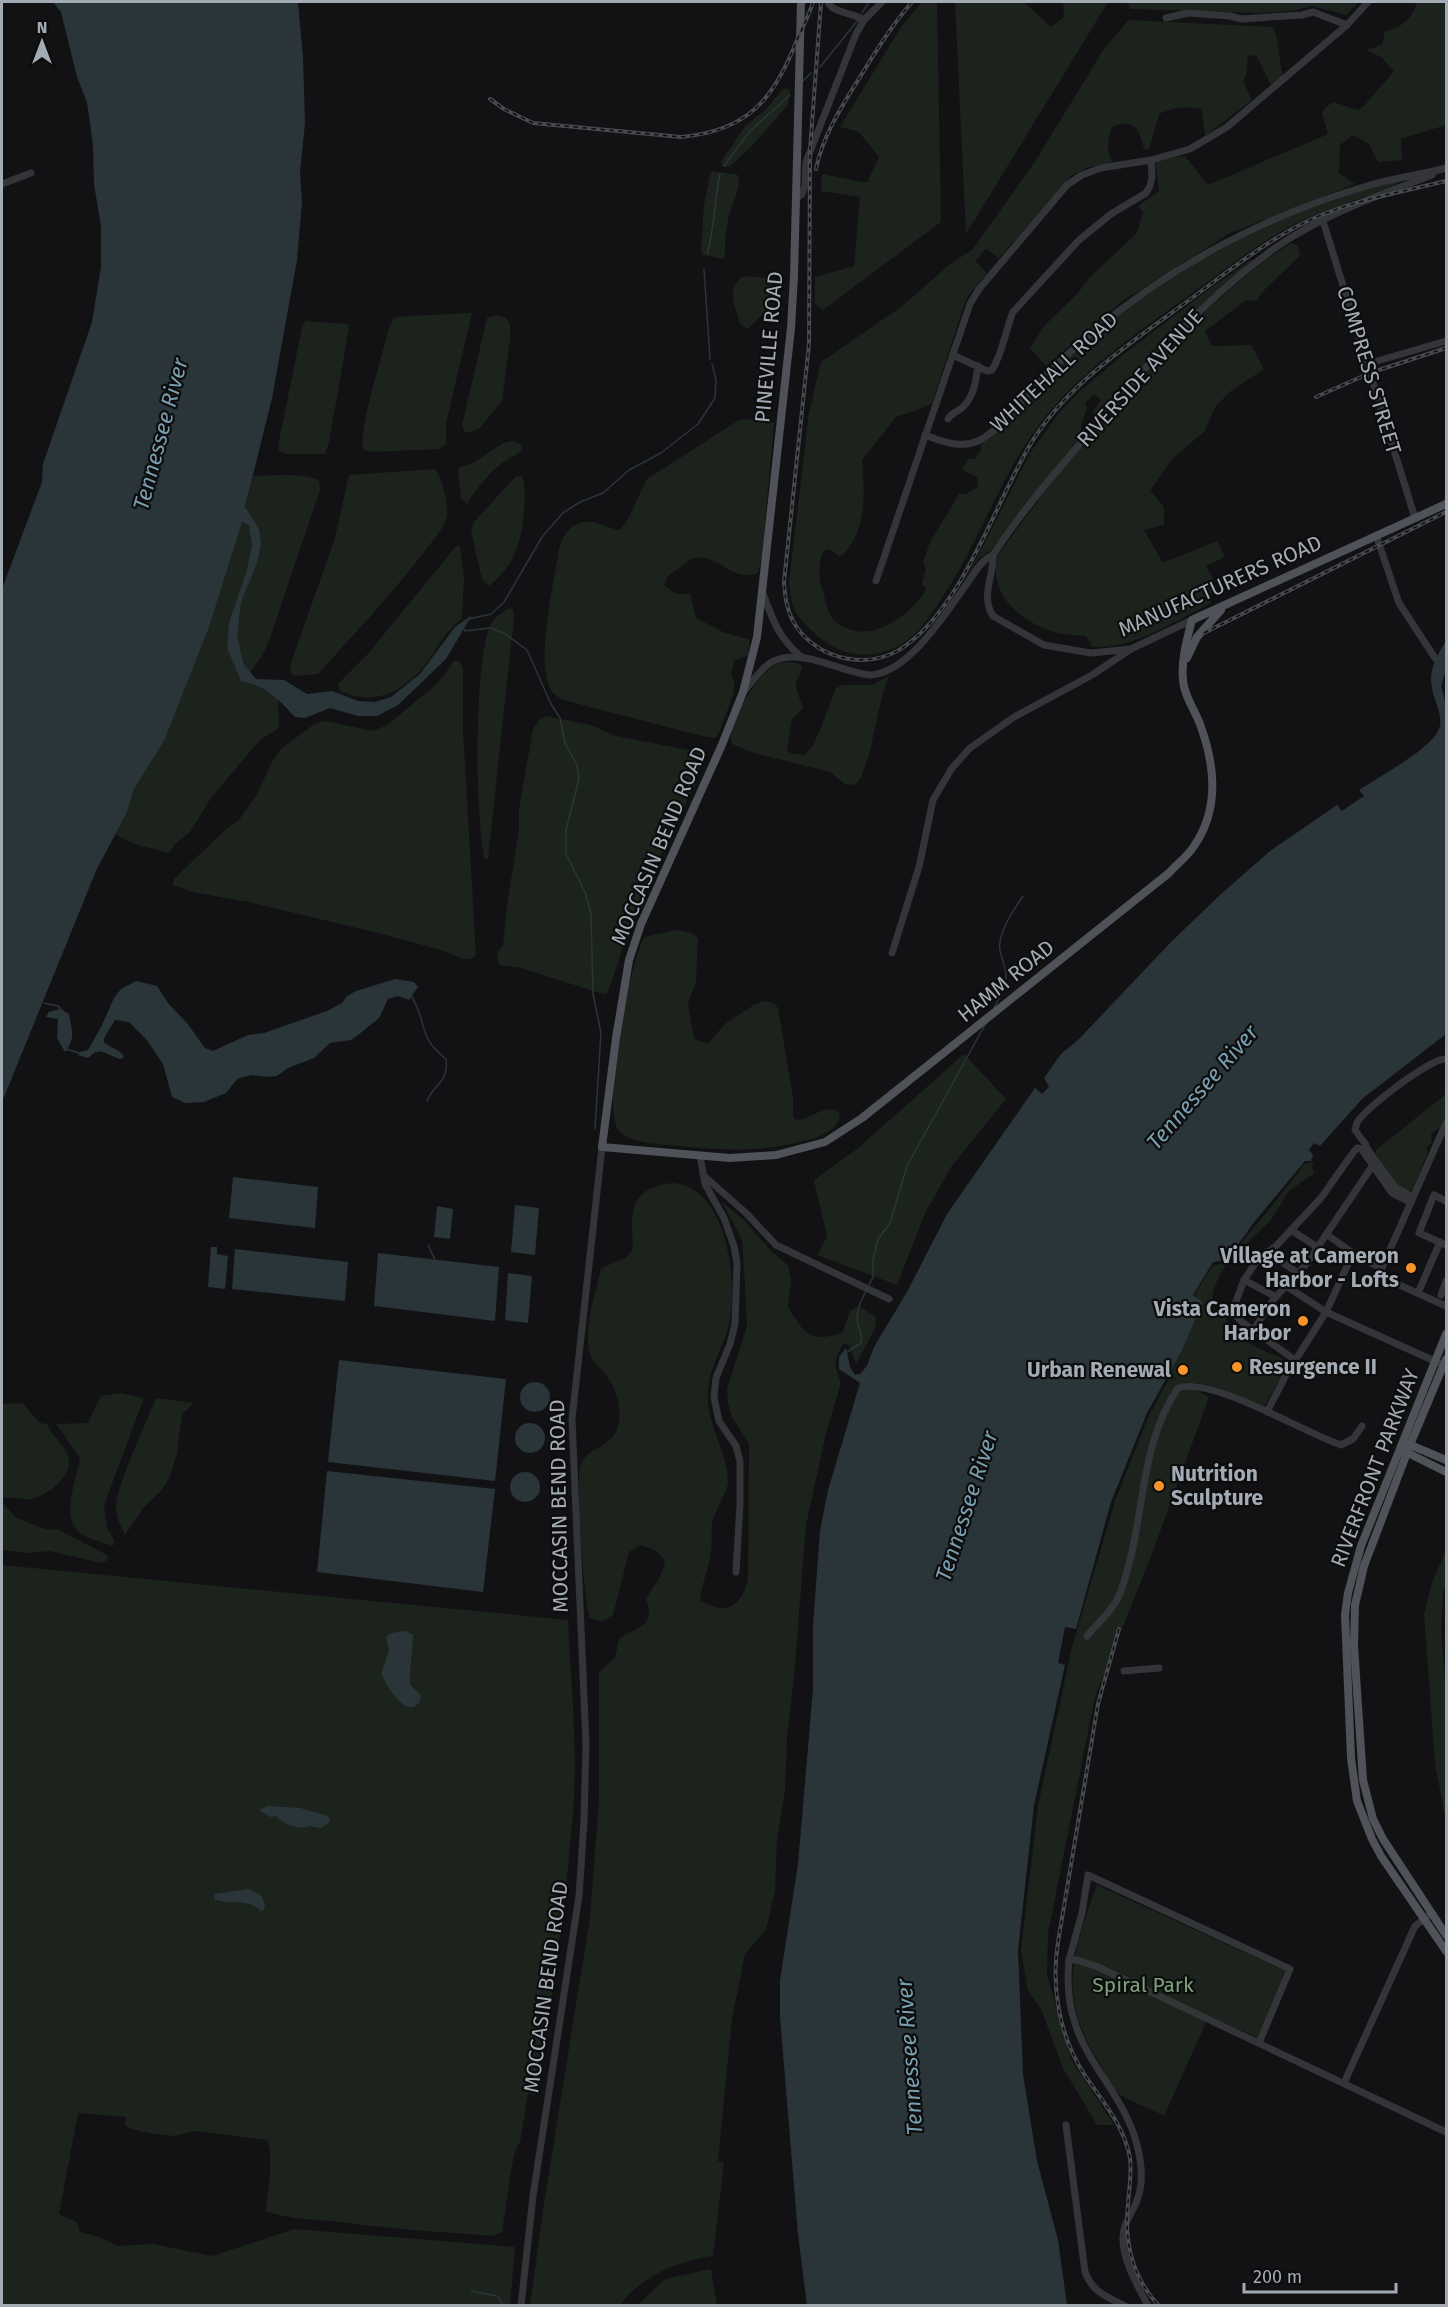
<svg xmlns="http://www.w3.org/2000/svg" width="1448" height="2307" font-family="'Fira Sans',sans-serif">
<rect width="100%" height="100%" fill="#121214"/>
<g fill="#1c231c">
<path d="M922 2H937L941 222 823 310 815 304V277L854 266 860 197 821 191 822 174 867 183 879 157 859 132 840 127 901 27Z"/>
<path d="M955 2H1024L1051 27 1064 17 1063 2H1108L966 234Z"/>
<path d="M1127 2H1359L1346 15 1312 6 1293 11 1261 13 1130 9Z"/>
<path d="M1417 2H1446V125L1401 139 1402 160 1378 162 1369 144 1353 135 1340 145 1339 173 1355 184 1230 233 1121 302 1046 366 1030 348 1044 326 1078 293 1090 277 1137 233 1143 212 1138 206 1159 191 1155 160 1185 156 1208 185 1328 134 1322 113 1325 108 1333 102 1358 110 1364 106 1394 71 1381 57 1366 50 1382 45 1385 31C1400 29 1414 17 1417 2Z"/>
<path d="M1129 20 1273 27C1280 41 1278 60 1283 75L1271 85 1256 55 1248 56 1246 75 1243 81 1252 100 1205 136 1202 109C1188 106 1172 107 1159 114L1149 150 1144 149C1139 129 1135 119 1113 126 1107 138 1106 149 1112 162L1086 168 1071 176 999 258 986 249 975 261 987 273 969 294 965 302 932 403 918 410 896 417 862 460C865 493 867 529 843 555L839 556 829 549 823 551C818 565 818 578 823 592 826 602 828 616 836 622 862 644 897 624 915 604 919 599 924 595 926 589L922 584 926 568 923 562 930 542 959 494H965L978 487 977 477 962 470 968 459H974L981 451V444C1021 409 1056 368 1096 333 1161 279 1255 225 1335 200 1355 193 1380 181 1400 182 1365 199 1326 208 1291 226 1258 244 1228 267 1198 289 1145 327 1087 366 1045 417 1000 473 979 546 937 605 928 619 919 632 905 642 871 663 838 657 811 630 805 624 798 617 794 609 791 601 790 590 789 582L809 413 821 362 901 307 949 265 973 249 1034 163 1104 49Z"/>
<path d="M783 89H789L790 92 788 105 751 147 729 167 722 166 721 162 745 126 765 110Z"/>
<path d="M713 171 738 175C740 186 737 193 733 203 727 219 724 239 725 256L722 259 704 255 701 251 704 205 710 174Z"/>
<path d="M1292 243 1298 246 1300 256 1266 288 1256 301 1246 300 1205 331 1212 346 1251 345 1264 369 1231 391 1215 407 1205 431 1172 459 1150 491 1164 507V525L1144 530 1163 563 1217 541 1225 557 1206 566 1212 576 1211 603C1175 621 1134 649 1092 647L1086 636C1076 635 1063 635 1053 632 1026 622 999 604 996 574 995 568 997 561 998 555 1064 464 1141 366 1226 293 1247 275 1268 256 1292 243Z"/>
<path d="M1252 259V262L1168 335 1093 422 1094 410 1101 400 1094 394 1085 403 1087 407 1081 426 1082 434 991 550 979 558 957 593 980 552 1030 453 1059 413 1078 393 1124 354 1211 288Z"/>
<path d="M744 276 768 278 774 281C779 299 759 318 748 329L740 324C736 305 724 289 744 276Z"/>
<path d="M472 313 446 423V444L439 449 373 452 364 450C357 432 384 352 389 327L394 318 406 316Z"/>
<path d="M497 315 506 318 510 324V339L502 401 479 429 465 433 462 425 487 318Z"/>
<path d="M306 321 348 324 349 327 329 442 325 454H286L279 451 278 446 302 327Z"/>
<path d="M758 419 774 423 762 556 758 573C731 583 720 554 695 558 689 559 685 565 679 568 671 574 667 575 664 585L676 594H690L696 618 723 632 750 640 748 655 734 661 731 674 734 682V692L720 731 715 738 702 736 563 700C560 698 555 695 552 692 534 666 554 582 559 550 563 534 572 520 592 522 601 523 610 529 620 530 633 515 637 496 647 479L739 420Z"/>
<path d="M513 441 522 445V450C516 456 509 458 502 463 487 475 477 488 467 504L461 499 458 468 473 463 503 443Z"/>
<path d="M435 469C442 476 449 507 447 517 443 530 432 541 424 552 391 595 354 634 318 674L294 676 290 671 292 660 335 538 349 475Z"/>
<path d="M522 475C526 487 525 500 524 512 521 543 514 567 489 586L482 579 471 531 474 522 515 477Z"/>
<path d="M253 476C269 476 307 472 319 481L320 490 269 641 262 656 247 676 249 682 259 685 278 698 279 728 260 740 211 798 190 832 176 843 169 853 134 844 115 834 127 812 134 789 164 741 242 522Z"/>
<path d="M457 545 460 548 464 578 462 619C443 631 435 655 420 671 397 695 372 705 340 691L338 684 367 655Z"/>
<path d="M510 608 513 610 514 618 488 858 485 860C475 822 473 655 492 622 496 616 503 612 510 608Z"/>
<path d="M454 661H460L463 669V731L476 955 471 959H464L437 949 382 934 249 902 192 892 173 885 174 879 226 829 239 820 256 796 273 760 282 748 316 723 325 721 373 731 387 725 431 689 442 678Z"/>
<path d="M785 662 797 663 802 666C802 674 795 678 796 687 797 693 801 701 803 708L792 719 787 749 790 753 804 755 812 747 820 730 836 688 843 685H872L889 676 882 696 869 755 861 777 857 783 851 785 845 784 830 772 754 753 732 744C726 725 756 677 772 667 776 664 780 663 785 662Z"/>
<path d="M546 716 590 725 616 736 699 752 702 756 696 783 634 911C624 938 619 966 607 993L603 994 521 968 500 965 497 958 498 952 503 945 508 898 519 830V809L533 729 540 719Z"/>
<path d="M677 930 691 933 698 938 696 982 688 1003 694 1038 700 1042 708 1043 726 1023 754 1005 765 1001 774 1003 778 1008 793 1098V1116L796 1120C811 1119 822 1106 837 1110L840 1114C839 1120 837 1125 832 1129 824 1136 812 1139 803 1141 759 1153 721 1150 676 1146 660 1144 632 1144 620 1132 599 1111 630 964 644 937Z"/>
<path d="M964 1054 1006 1099 951 1167 926 1211 897 1285 817 1255 827 1237 814 1180 857 1149Z"/>
<path d="M1446 1094V1115L1440 1127 1431 1134 1432 1142 1427 1147V1154L1413 1189 1408 1191 1399 1187 1376 1155V1150Z"/>
<path d="M1311 1162H1314L1312 1166 1314 1173 1288 1192 1271 1220 1242 1248 1239 1246C1260 1218 1285 1193 1304 1164Z"/>
<path d="M672 1183C727 1186 737 1277 730 1320 725 1347 709 1364 708 1394 706 1424 728 1452 728 1482 728 1491 716 1509 713 1520 710 1531 713 1541 711 1552 709 1569 701 1584 700 1601 706 1603 713 1607 719 1608 736 1611 746 1592 748 1579L749 1444 732 1417 728 1403 727 1389 747 1326 745 1286 742 1240 722 1202 744 1220 772 1252 788 1265 791 1280 788 1307C805 1334 809 1343 842 1333L850 1311 859 1306 876 1317 875 1329 856 1364 849 1345 843 1344C833 1361 834 1366 841 1383L826 1433 806 1525 794 1677 787 1737 785 1791 777 1840 775 1891 766 1930 745 1954 732 2019 718 2161 724 2163 713 2256C677 2261 642 2276 620 2305H530L544 2204 590 1917 599 1801V1672L615 1658 619 1639C639 1625 656 1627 646 1599 653 1586 662 1577 665 1562 659 1551 652 1548 640 1545L629 1552 613 1615 602 1622 590 1618C584 1603 575 1477 581 1464 589 1445 615 1448 619 1422 621 1404 615 1385 603 1371 597 1365 590 1359 589 1349 584 1326 596 1291 601 1268L626 1258 633 1249C631 1212 628 1189 672 1183Z"/>
<path d="M1228 1262 1220 1274 1213 1291 1211 1310 1225 1313C1229 1340 1264 1350 1286 1360L1288 1358 1290 1361 1264 1407C1239 1400 1211 1378 1185 1384L1209 1397 1153 1551 1095 1697 1048 1933 1047 1975 1071 2059 1114 2125H1097L1063 2068 1041 2009 1028 1991 1021 1950 1038 1806 1072 1647 1115 1501 1149 1415 1170 1377 1177 1380 1169 1373 1203 1302 1194 1295 1212 1266Z"/>
<path d="M120 1393 144 1398 104 1505 107 1528 114 1540 113 1546C102 1542 86 1539 78 1531 61 1514 77 1478 80 1458L56 1424 88 1423 101 1396Z"/>
<path d="M156 1398 194 1403 182 1414 177 1453 170 1476 162 1490 144 1507 125 1535C121 1527 117 1519 116 1509 115 1488 147 1421 156 1398Z"/>
<path d="M22 1403 40 1423 47 1424C52 1436 64 1445 68 1456 75 1475 47 1496 31 1499 21 1500 12 1496 2 1498V1502L15 1517 26 1522 46 1529 59 1530 107 1555 108 1560 101 1563 50 1551 29 1553 2 1550V1404Z"/>
<path d="M1446 1550V1583L1443 1592 1441 1632 1446 1696 1445 1726 1446 1822 1435 1764 1424 1614 1432 1583Z"/>
<path d="M2 1565 568 1620C571 1683 578 1748 573 1812 566 1904 552 1997 537 2089L536 2095 528 2094 520 2142 515 2151 511 2171 502 2232 493 2236C442 2232 391 2229 340 2222 315 2219 290 2220 266 2211L270 2172V2149L267 2140 196 2131 173 2136 148 2133 132 2129 125 2125 126 2117 78 2113 59 2214 77 2222 80 2232 100 2237 117 2246 153 2244 212 2256 294 2229 515 2247 510 2305H2Z"/>
<path d="M1097 1885 1285 1971 1258 2038 1209 2016 1164 2116C1154 2110 1126 2100 1118 2093 1110 2086 1104 2071 1099 2062 1057 1997 1072 1953 1097 1885Z"/>
<path d="M711 2269 717 2305H638L665 2279Z"/>
</g>
<g fill="#2a3539">
<path d="M53 2H298L303 57 305 123 300 172 302 202 297 260 272 398 245 507 259 529 261 544 257 563 241 602 237 635 243 663 256 679 284 680 307 694 332 691 358 701 375 702 391 697 420 674 455 627 472 615 446 659 398 705 377 716H358L330 708 305 718 295 717C277 698 267 686 241 681L227 648 229 623 247 570 252 545 249 525 242 522 209 627 164 741 134 789 127 812 96 871 2 1102V589L42 482 43 464 92 322 101 267V227L94 184 93 145 87 102 77 77 61 12Z"/>
<path d="M1446 641V669L1441 686 1446 705V1034L1362 1099 1320 1146 1314 1143 1309 1150 1313 1155 1311 1161H1305L1255 1221 1229 1257 1221 1261 1213 1262 1193 1295 1203 1302 1181 1352 1147 1413 1111 1502 1076 1629 1065 1627 1058 1663 1065 1665 1034 1805 1018 1950 1023 2074 1037 2161 1058 2240 1067 2305 807 2306 798 2234 780 2017V1980L798 1864 813 1689V1625L820 1531 828 1490 860 1383 839 1369V1357L846 1348 850 1367 855 1375 860 1374 867 1366 874 1347 907 1292 947 1214 1035 1088 1042 1094 1049 1087 1044 1078 1061 1054 1079 1039 1171 942 1220 895 1270 851 1337 805 1342 811 1364 796 1359 790C1379 777 1425 752 1437 733 1446 719 1434 702 1432 688 1428 671 1437 655 1446 641Z"/>
<path d="M395 979 414 982 418 987 409 1000 398 996 388 999 379 1018 358 1035 351 1040 330 1043 314 1058 288 1068 277 1076 268 1077 251 1075 237 1079 226 1093 204 1102 185 1103 172 1097 163 1064 146 1039 129 1022 115 1020 104 1038V1042C110 1048 119 1049 124 1056L122 1059C114 1059 104 1049 96 1052 93 1053 91 1056 88 1058L78 1055 80 1052 88 1050 101 1027 114 998 121 989 136 981 157 986 168 1003 187 1023 205 1048 213 1051 248 1035 264 1033 327 1011 342 1003 347 996 356 991Z"/>
<path d="M59 1009 69 1014C72 1031 76 1037 65 1052L57 1038 58 1019 46 1017 49 1012Z"/>
<path d="M233 1177 318 1187 315 1228 229 1218Z"/>
<path d="M515 1205 539 1208 535 1255 511 1252Z"/>
<path d="M437 1206 453 1209 450 1239 434 1237Z"/>
<path d="M211 1247H217V1254L228 1256 225 1289 208 1287Z"/>
<path d="M235 1249 348 1262 345 1301 232 1289Z"/>
<path d="M378 1253 499 1267 495 1321 374 1306Z"/>
<path d="M508 1273 532 1276 528 1323 505 1320Z"/>
<path d="M339 1360 506 1379 495 1481 328 1462Z"/>
<circle cx="535" cy="1397" r="15"/>
<circle cx="530" cy="1438" r="15"/>
<path d="M327 1471 495 1489 483 1592 317 1572Z"/>
<circle cx="525" cy="1487" r="15"/>
<path d="M406 1631 413 1635C413 1652 409 1668 410 1685L420 1694 421 1698C410 1726 385 1684 381 1673L389 1651 386 1637 391 1633Z"/>
<path d="M268 1806 300 1808 328 1816 330 1822 321 1828 310 1826C298 1830 284 1825 276 1816L270 1817 259 1810Z"/>
<path d="M248 1889 261 1895 265 1905 264 1910 260 1911C249 1897 228 1906 214 1899L215 1894Z"/>
</g>
<g fill="none" stroke-linecap="round" stroke-linejoin="round">
<g stroke="#2a3539" stroke-width="1.5">
<path d="M862 13 869 2"/>
<path d="M820 67 858 20"/>
<path d="M803 81 811 73"/>
<path d="M724 166 750 131 790 95"/>
<path d="M707 254C715 227 714 201 720 174"/>
<path d="M704 269 710 359"/>
<path d="M469 619 491 614 504 602 542 537 563 513 580 502 603 493 629 470 661 453 698 424 715 398 716 380 712 364"/>
<path d="M464 629 465 631 490 628 504 633 527 650 551 704 560 718 565 743 577 765 579 779 566 830V854L585 892 591 914 593 994 601 1033 595 1129"/>
<path d="M412 997C428 1024 417 1036 446 1059 449 1083 434 1083 427 1101"/>
<path d="M44 1003 58 1006 65 1013"/>
<path d="M994 1008C1000 997 1009 981 1005 968 1003 959 998 952 1000 942 1003 925 1014 909 1023 896"/>
<path d="M66 1049 79 1053"/>
<path d="M428 1245 435 1260"/>
<path d="M868 1287 873 1277V1260L878 1239 890 1223 907 1166 986 1023"/>
<path d="M847 1352 861 1343C863 1335 860 1332 858 1324 855 1313 861 1300 866 1291"/>
<path d="M471 2291 497 2296 504 2306"/>
</g>
<g stroke="#333539" stroke-width="7">
<path d="M828 2C832 13 852 12 864 20"/>
<path d="M1166 18 1188 13 1230 16 1241 19 1302 15 1313 12 1347 25"/>
<path d="M2 184 31 173"/>
<path d="M796 199 802 194 805 186 806 162 856 34 864 20 882 2"/>
<path d="M1323 221 1415 518"/>
<path d="M953 355 987 371 992 370C1003 353 1005 331 1013 312L1079 240 1111 214 1146 193 1150 186 1152 177 1151 160"/>
<path d="M1367 364 1446 341"/>
<path d="M948 419C952 412 958 412 963 407 974 396 976 381 978 366"/>
<path d="M925 435C941 441 960 449 978 441 998 431 1015 408 1031 391 1050 371 1071 350 1093 332 1172 265 1267 215 1367 186 1393 178 1420 175 1446 168"/>
<path d="M1376 535 1399 603 1435 658"/>
<path d="M993 555C1021 512 1056 472 1089 433 1146 365 1203 300 1275 248 1322 215 1379 195 1432 175"/>
<path d="M993 555C994 576 980 596 993 616L1044 645 1091 653 1131 649 1192 620"/>
<path d="M876 581 970 304 979 289 1067 185 1082 175 1101 168 1151 160 1190 149 1227 127 1347 25 1368 2"/>
<path d="M763 593C772 619 780 641 803 658"/>
<path d="M744 691C752 682 760 670 770 663 800 645 840 673 871 675 909 672 945 614 966 585 975 573 980 561 993 555"/>
<path d="M892 953 919 867 933 800 952 768 970 748 1014 717 1092 675 1131 649"/>
<path d="M1446 1123 1381 1270 1386 1279 1446 1306"/>
<path d="M1366 1147 1395 1187 1413 1197"/>
<path d="M1362 1150 1392 1193 1410 1202"/>
<path d="M700 1156 705 1184 724 1218 734 1246 737 1263 735 1324 730 1344 716 1378 714 1397 719 1421 736 1446 740 1461V1504L736 1572"/>
<path d="M703 1175 746 1213 776 1245 889 1299"/>
<path d="M1446 1201 1434 1195 1419 1233 1446 1245"/>
<path d="M1291 1230 1317 1247"/>
<path d="M1326 1234 1353 1253 1382 1269"/>
<path d="M1267 1252 1298 1273"/>
<path d="M1244 1280 1276 1297"/>
<path d="M1286 1286 1326 1312 1439 1363"/>
<path d="M1418 1293 1440 1242"/>
<path d="M1441 1295 1446 1281"/>
<path d="M1254 1329 1274 1299 1307 1263 1373 1165"/>
<path d="M1295 1360 1242 1322 1235 1315V1304L1244 1280 1256 1262 1277 1245 1321 1198 1352 1154 1357 1148 1364 1149 1366 1145 1355 1130C1356 1127 1356 1124 1358 1121 1367 1107 1432 1057 1446 1059"/>
<path d="M1267 1412 1286 1375 1326 1312 1353 1253"/>
<path d="M1087 1636C1097 1624 1109 1614 1117 1600 1124 1586 1128 1568 1132 1552 1144 1497 1145 1436 1178 1388 1212 1376 1304 1433 1341 1445L1353 1439 1362 1426"/>
<path d="M1124 1671 1159 1668"/>
<path d="M1069 1960C1067 1981 1068 2003 1075 2023 1088 2066 1126 2099 1137 2145 1142 2164 1144 2185 1136 2203 1131 2215 1123 2224 1123 2237 1122 2260 1138 2286 1148 2306"/>
<path d="M1259 2043 1290 1969 1088 1875 1082 1913 1069 1960H1077L1098 1967 1446 2132"/>
<path d="M1344 2083 1415 1926 1432 1913"/>
<path d="M1066 2125 1085 2272C1092 2292 1107 2297 1125 2306"/>
<path d="M521 2306 533 2196 579 1896 584 1821 586 1744 572 1419 602 1147"/>
</g>
<g stroke="#4f5258" stroke-width="8">
<path d="M801 2 794 276 791 328 757 637 743 692 721 747 641 924 629 960 616 1038 602 1147 730 1158 776 1155 825 1142 862 1118 1169 873C1177 864 1188 856 1194 846 1219 810 1215 766 1201 727 1196 711 1184 697 1183 680 1181 660 1187 639 1192 620L1446 504"/>
<path d="M1187 658 1197 637 1221 610"/>
<path d="M1446 1334 1361 1546 1348 1593 1345 1615 1351 1758 1357 1801 1372 1839 1381 1856 1446 1951"/>
<path d="M1446 1359 1410 1445 1364 1566 1355 1605 1354 1646 1363 1780 1373 1819 1383 1839 1446 1935"/>
<path d="M1408 1444 1446 1460"/>
<path d="M1404 1451 1446 1472"/>
</g>
<defs>
<g id="rail">
<path d="M821 2 810 150 809 344 784 582C785 598 787 612 796 626 819 661 871 671 905 646 963 605 994 506 1030 445 1066 384 1136 339 1192 298 1230 270 1267 240 1310 220 1353 200 1401 192 1446 181"/>
<path d="M490 99 504 109 533 123 681 137C748 131 774 99 797 40 803 27 809 15 813 2"/>
<path d="M816 169C823 135 842 106 860 77 876 51 892 25 912 2"/>
<path d="M1316 397 1370 373 1446 348"/>
<path d="M1204 633 1446 512"/>
<path d="M1119 1629 1098 1704 1058 1942C1051 1987 1059 2035 1084 2074 1102 2101 1124 2125 1130 2158 1132 2173 1129 2189 1128 2204 1124 2242 1132 2277 1159 2306"/>
</g>
</defs>
<use href="#rail" stroke="#46494e" stroke-width="4"/>
<use href="#rail" stroke="#0d0d0e" stroke-width="1.5" stroke-dasharray="4.5" stroke-linecap="butt"/>
</g>
<g fill="#f79327" stroke="#0d0d0e" stroke-width="2">
<circle cx="1411" cy="1268" r="6"/>
<circle cx="1303" cy="1321" r="6"/>
<circle cx="1237" cy="1367" r="6"/>
<circle cx="1183" cy="1370" r="6"/>
<circle cx="1159" cy="1486" r="6"/>
</g>
<g text-anchor="middle" stroke-width="4.5" stroke-linejoin="round" paint-order="stroke">
<g font-size="21" fill="#a3abb5" stroke="#0d0d0e">
<text transform="translate(769 347) rotate(-85)" y="7">PINEVILLE ROAD</text>
<text transform="translate(1369 370) rotate(73)" y="7">COMPRESS STREET</text>
<text transform="translate(1054 372) rotate(-43)" y="7">WHITEHALL ROAD</text>
<text transform="translate(1140 378) rotate(-48)" y="7">RIVERSIDE AVENUE</text>
<text transform="translate(1220 586) rotate(-24)" y="7">MANUFACTURERS ROAD</text>
<text transform="translate(659 846) rotate(-67)" y="7">MOCCASIN BEND ROAD</text>
<text transform="translate(1006 981) rotate(-39)" y="7">HAMM ROAD</text>
<text transform="translate(1375 1468) rotate(-69)" y="7">RIVERFRONT PARKWAY</text>
<text transform="translate(559 1506) rotate(-91)" y="7">MOCCASIN BEND ROAD</text>
<text transform="translate(546 1987) rotate(-82)" y="7">MOCCASIN BEND ROAD</text>
</g>
<g font-size="21" font-weight="bold" fill="#a3abb5" stroke="#0d0d0e" text-anchor="end">
<text x="1399" y="1263">Village at Cameron<tspan x="1399" dy="24">Harbor - Lofts</tspan></text>
<text x="1291" y="1316">Vista Cameron<tspan x="1291" dy="24">Harbor</tspan></text>
<text x="1249" y="1374" text-anchor="start">Resurgence II</text>
<text x="1171" y="1377">Urban Renewal</text>
<text x="1171" y="1481" text-anchor="start">Nutrition<tspan x="1171" dy="24">Sculpture</tspan></text>
</g>
<g font-size="21" fill="#7ca079" stroke="#0d0d0e">
<text x="1143" y="1992">Spiral Park</text>
</g>
<g font-size="22" font-style="italic" fill="#789fb1" stroke="#0d0d0e">
<text transform="translate(160 434) rotate(-75)" y="8">Tennessee River</text>
<text transform="translate(1202 1087) rotate(-49)" y="8">Tennessee River</text>
<text transform="translate(966 1506) rotate(-72)" y="8">Tennessee River</text>
<text transform="translate(909 2057) rotate(-94)" y="8">Tennessee River</text>
</g>
</g>
<rect width="1448" height="2307" fill="none" stroke="#a3abb5" stroke-width="6"/>
<g transform="translate(42 42)" stroke="#0d0d0e" stroke-width="4.5" paint-order="stroke">
<path d="M0-4.5L10 22L0 15L-10 22Z" fill="#a3abb5"/>
<text y="-9" font-size="16" font-weight="bold" text-anchor="middle" fill="#a3abb5">N</text>
</g>
<path d="M1244 2283v9h152v-9" fill="none" stroke="#a3abb5" stroke-width="3"/>
<text x="1253" y="2283" font-size="18" fill="#a3abb5" stroke="#0d0d0e" stroke-width="4.5" paint-order="stroke">200 m</text>
</svg>
